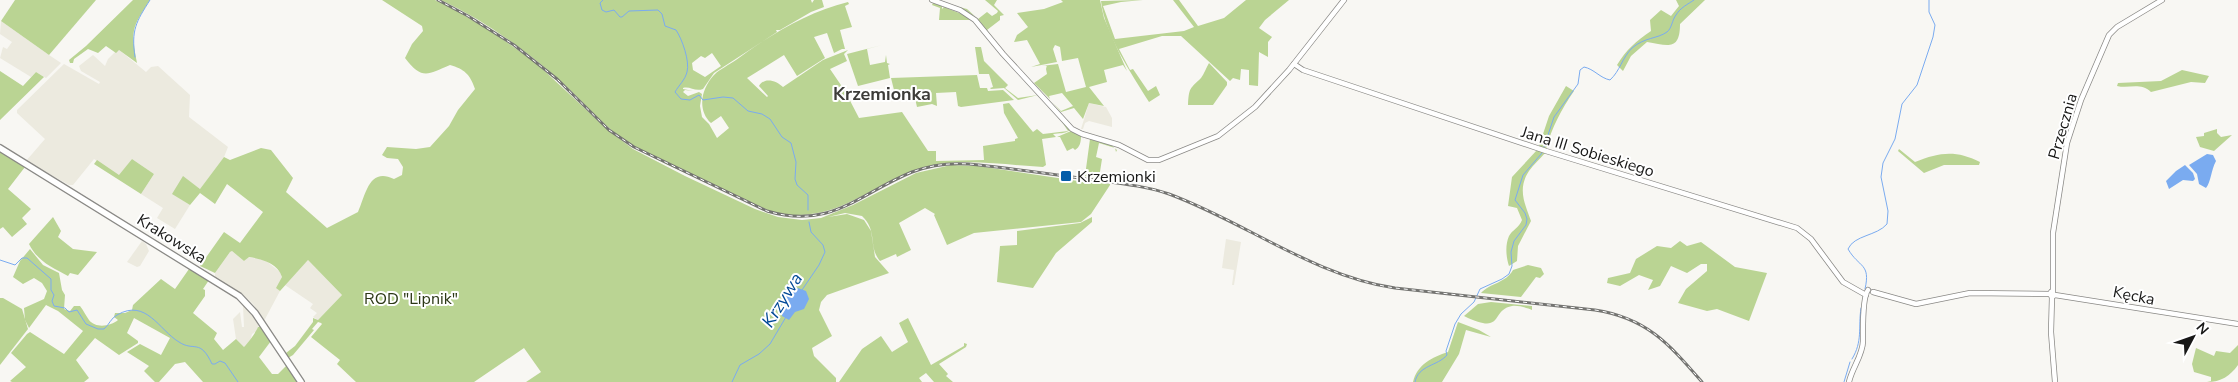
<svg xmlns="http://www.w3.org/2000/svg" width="2238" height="382" font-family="'Nunito Sans',sans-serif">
<rect width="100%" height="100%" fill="#f8f7f3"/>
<g fill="#eceadf">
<path d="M1 21 49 55 61 63 46 78 36 72 31 77 0 58 3 47 7 49 12 42 0 34Z"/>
<path d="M118 49 146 72 151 67 158 66 190 95 189 117 228 147 224 157 200 189 183 177 173 194 190 205 175 229 157 218 163 208 141 194 154 174 132 159 119 176 94 159 73 185H69L26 161 45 139 17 113V110L64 64 99 84 100 82 81 71 79 66 93 55 105 66 108 59Z"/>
<path d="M1089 103 1106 107 1112 118V127L1089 121 1085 123 1083 129H1081Z"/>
<path d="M1226 239 1241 242 1234 285H1232L1234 270 1222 268Z"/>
<path d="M142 241 146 244 149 251 140 266 137 267 127 262Z"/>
<path d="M232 251 244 261 248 257 265 260 280 272 282 277 277 288 280 291 264 321 253 304 243 295 215 278V273L230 252Z"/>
<path d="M308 260 342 295 318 320 313 317 317 313 310 308 313 304 285 285Z"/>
<path d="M239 300 259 322 257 331 252 334 250 342 244 347 236 339 233 319 240 312 242 327H244L243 306Z"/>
</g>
<g fill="#bad493" fill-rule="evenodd">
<path d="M15 0H96L49 55 1 21Z"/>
<path d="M133 0H150C131 29 131 30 137 63L119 50 116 53 106 46 98 53 88 49 74 59 73 63H70L69 60 86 46Z"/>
<path d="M382 0H435L448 6 491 31 536 63 608 130 633 149 685 176 755 209 778 217 802 220 821 218 853 205 916 173 951 165 978 166 1098 184 1099 182 1110 184V185L1091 214 1081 222 974 233 947 245 934 215 935 214 925 208 899 223 911 250 897 257 896 254 880 261C868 247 878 231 862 216L845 213 828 217 847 214 864 220 871 231 875 257 889 273 827 295 821 302 819 310 832 336 812 348 814 356 836 378V382H526L541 372 524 348 474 382H356L337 364 340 360 311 337 322 324 321 323 318 322 312 329 314 330 293 355 288 358 286 353 295 346 313 322V318L318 320 342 295 308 260 280 291 276 288 282 277C278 263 261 259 249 257L244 261 232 251 230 252 215 273 200 266 224 232 240 243 263 212 227 184 215 204 200 193 190 205 172 194 183 176 200 189 224 157 230 160 261 148 271 150 293 178 286 192 327 228 358 212C366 194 369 167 394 179L402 175 403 167 398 159 387 158 382 155 387 147 416 149 430 147 449 126 458 110 475 89C470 74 464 69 450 65 427 75 422 80 405 58L412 44 423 31 422 26Z"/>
<path d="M441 0H811L812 3 814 0H822L824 7 811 12 780 30H776L777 32 714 73 703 89C695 92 690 86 683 88V89L693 91 685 90 683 92 688 96 699 92 702 94 700 106 702 117 709 124 717 138 729 128 721 116 711 123C697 110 701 89 714 75 720 69 729 65 736 60 770 35 807 12 848 2L849 4 845 6 852 27 840 30 845 49H842L834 53 827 33 814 37 825 58 797 76 784 55 747 78 767 97 768 96 759 86C764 77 776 80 783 87L823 60 848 50 844 54 847 61 830 69 845 91 859 118 902 112 928 151H936V161L984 160 983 146 1015 141V139L1018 138 1004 113 1003 104 1009 103 1033 132 1037 129 1043 134 1068 131 1058 116 1070 130C1065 134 1059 133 1053 134L1056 137 1042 139 1046 165 1043 167C1004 165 959 157 922 168 875 182 845 217 792 215 766 214 741 199 718 188 686 172 649 159 621 138 598 120 579 97 557 78 522 47 483 20 441 0ZM712 53 721 66 705 77 693 70 692 63 701 56 705 58Z"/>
<path d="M985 0H997L994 5 1004 15 1000 16V20L987 30 1001 49 976 17 959 7 967 9 978 19 987 12 992 16 997 13 998 11Z"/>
<path d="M1061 0H1100L1104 18 1127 71 1123 65 1104 70 1107 82 1089 87 1104 106 1089 103 1083 119 1074 108 1061 112 1052 102 1061 111 1073 106 1062 93 1049 96 1050 99 1034 83 1047 74 1046 69 1047 65 1041 66 1058 64 1066 92 1086 87 1078 58 1062 61 1060 47 1055 45 1053 49 1057 62 1031 67 1040 64 1027 40 1014 42 1017 35 1028 27 1017 13 1044 9 1063 2Z"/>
<path d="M1143 0 1121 2 1103 6 1115 39 1184 31 1194 27 1173 0H1179L1198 26 1224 18 1246 0H1289L1265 20 1259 28 1272 37 1268 42V57L1259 52 1258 86 1249 85V70L1241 69 1240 80 1233 78 1230 81 1181 36H1162L1119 49 1130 70 1133 69 1148 91 1156 86 1160 95 1149 102C1131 73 1105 35 1101 1Z"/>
<path d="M1676 0H1705L1680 24C1680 52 1667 45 1647 42L1631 56 1623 71 1617 65C1626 50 1636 41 1651 31L1650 20 1661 10 1671 16 1679 6Z"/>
<path d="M933 3 942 6V9L944 7 964 15 972 20H939L940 8 932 5Z"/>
<path d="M882 45 867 49 870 65 885 62 886 55 887 63 890 64 888 65 890 78 858 86 847 54Z"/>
<path d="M975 47H981L984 61 1008 85 1005 88 1018 98 1038 95 1018 100 1004 88 991 89 990 88 993 87 989 74H979Z"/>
<path d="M1209 63 1227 82V85L1213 105H1188C1189 87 1190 89 1201 78 1204 74 1206 68 1209 63Z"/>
<path d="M2182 70 2209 76 2205 83 2191 82 2151 92C2140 82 2129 89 2117 86L2118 83 2161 81Z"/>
<path d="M0 71 23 86 36 72 44 77 0 120Z"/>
<path d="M977 75 980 88H987L988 91 1003 90 1014 100 961 107 958 106 956 92 936 93 937 106 932 104 917 107 914 94H895L891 78Z"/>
<path d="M1566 86 1574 91C1561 110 1552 127 1546 149L1539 146 1549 116Z"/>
<path d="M2217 129V133L2221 137 2232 135 2214 151 2200 147 2196 137 2204 136V133Z"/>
<path d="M1071 131 1081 136C1081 142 1080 147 1075 150L1073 148 1067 151 1060 137H1057Z"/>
<path d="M1090 139 1111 145 1117 150 1116 152 1115 148 1099 143 1096 157 1102 159 1099 178 1085 176Z"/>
<path d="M1899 149 1915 162C1940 152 1956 150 1980 162L1979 165H1944L1924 173 1898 151Z"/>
<path d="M1537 150 1545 153C1540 159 1533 165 1529 171 1517 189 1525 204 1531 221L1518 246 1517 261 1509 266C1506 257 1505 245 1509 236 1512 230 1519 228 1522 220L1517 208 1508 206 1512 177Z"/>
<path d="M0 151 25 167 8 189 31 209 22 218 27 224 12 237 3 227 0 229Z"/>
<path d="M132 159 154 174 141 194 94 164 97 160 119 175Z"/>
<path d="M53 217 61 231 58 237 73 249 97 252 78 275 70 273 68 276C52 267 38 262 29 244Z"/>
<path d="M1092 217V222L1056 253 1033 288 997 282 1000 246 1017 245V231L1080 223Z"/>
<path d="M1680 241 1687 246 1701 242 1735 267 1767 273 1749 321 1717 309 1707 311 1678 303 1686 289 1707 271V264H1701L1687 273 1671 266 1660 286 1648 290 1653 280 1639 275 1620 286 1607 283 1608 278 1630 273 1636 259 1657 246 1671 248Z"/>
<path d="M30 249 43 265 59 273 62 290 65 295 64 309 70 311 74 306H80C84 311 86 316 89 320 96 329 111 326 118 320L114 317 115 313H125L132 310 133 305 161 279 175 289 189 269 209 280 203 289 205 290V296L193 313 217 333 214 339 223 350 236 339 244 347C248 343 256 332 258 327L262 326 271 341 259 357 272 374H278L287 365 298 382H203L185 362 175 364 159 382H155L144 371 149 366 127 352 140 344 161 355 170 338 134 318 127 333 138 341V343L119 355 95 338 76 360 89 378 84 382H12L10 381 26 367 11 353 27 334 30 332 64 354 83 331 58 311 46 305 29 328 25 320 24 308 44 299 47 291 42 283 34 278 23 284 13 277 20 261Z"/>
<path d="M1528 265 1541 268 1544 274 1540 278 1536 277 1521 297 1481 293C1490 283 1506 283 1513 270Z"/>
<path d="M0 298H3L22 309 28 329 0 365Z"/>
<path d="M1491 302 1532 306V310C1527 308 1518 305 1512 306 1490 310 1505 336 1464 316L1478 304Z"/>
<path d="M908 318 931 365 964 346V343L967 344 966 347 939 364 948 374 946 376 953 382H934L926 373 919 378 922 382H839L862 349 881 336 892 352 908 342 899 323Z"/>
<path d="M1458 322 1479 330 1491 337 1466 330 1459 354 1442 382H1413C1417 365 1432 357 1448 352Z"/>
<path d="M2238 345V365C2230 376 2221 382 2207 382L2211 381V377L2194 372 2192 364 2196 348 2214 356 2216 351 2230 353Z"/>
</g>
<g fill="#7aabf0">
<path d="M2207 154 2213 155 2216 161C2211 170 2211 182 2206 188L2199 184 2197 174 2189 165Z"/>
<path d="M2185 165 2193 173 2195 179 2193 181 2183 180 2169 189 2166 181 2176 171Z"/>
<path d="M787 284 806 291 809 299 804 309 795 312 789 320 782 316V312L786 307 783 296Z"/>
</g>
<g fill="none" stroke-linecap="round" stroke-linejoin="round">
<g stroke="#7aabf0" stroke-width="1">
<path d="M603 0 600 3 602 10 606 12 614 10 620 17H622L629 11 658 10 662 14 665 26 676 30C682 39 690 61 687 72 685 80 679 85 675 92L681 99 690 100 699 95 703 100 723 97 733 98 748 111 762 114 770 119 782 137 791 143 796 162 795 179 797 185 808 195V210"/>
<path d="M135 57C131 30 136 22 150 0"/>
<path d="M1544 147 1554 117 1578 84 1580 70 1584 67C1594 69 1600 78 1610 80 1620 71 1622 58 1632 48 1645 37 1657 39 1667 32 1672 28 1672 20 1676 15 1680 8 1688 4 1694 0"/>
<path d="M0 260 15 265 22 258H27L51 279V290L54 295 52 301 54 306 65 308 69 312 77 310 86 324 98 329H104C109 325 111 318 117 315 146 298 159 330 179 342 194 352 200 338 212 364H215L220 361 225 363 238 382"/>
<path d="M1865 289C1871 263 1859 268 1848 249 1854 235 1877 236 1887 224L1888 211 1881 177 1883 163 1895 139 1902 104 1917 85 1933 37 1935 25 1929 12V0"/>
<path d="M802 290 819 265 825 252 823 245 811 232 809 222"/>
<path d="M1852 359C1863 341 1858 328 1861 308"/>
<path d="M732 382 740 365 759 354 770 344 786 317"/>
<path d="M1415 382C1418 365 1438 366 1447 355L1446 351 1455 324 1461 314 1474 302 1480 289 1502 279 1509 274 1512 266 1511 252 1514 241 1526 225 1527 219 1525 213 1515 200 1523 175 1542 153"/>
<path d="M1844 382 1850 362"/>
</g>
<defs>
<g id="tertiary">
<path d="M932 0 960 10 975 20 1003 54 1072 129 1082 134 1119 145 1148 160H1159L1218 136 1255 107 1289 70 1344 0"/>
<path d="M1294 64 1303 70 1546 151 1797 228 1811 239 1843 282 1866 295"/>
<path d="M1873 292 1916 304 1970 293 2050 294 2051 292"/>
<path d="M2053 292V233L2067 143 2081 100 2109 35 2117 27 2162 0"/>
<path d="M2050 294 2052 297 2055 295 2238 324"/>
<path d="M2052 297 2051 332 2055 382"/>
<path d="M1849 382C1852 368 1863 355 1863 341 1863 329 1862 298 1868 290"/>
</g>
<path id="primary" d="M0 148 239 296 255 313 301 382"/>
</defs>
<use href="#tertiary" stroke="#8a8986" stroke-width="6"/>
<use href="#primary" stroke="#8a8986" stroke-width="8"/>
<use href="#tertiary" stroke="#fff" stroke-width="4.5"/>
<use href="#primary" stroke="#fff" stroke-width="5.5"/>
<defs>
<path id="rail" d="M438 0 468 16 514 45 557 79 609 130 634 147 767 211C831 230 858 194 912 172 933 164 956 162 979 165 1015 169 1051 174 1087 179 1115 183 1143 185 1169 194 1245 222 1314 276 1395 288L1595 310C1647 318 1669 344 1702 382"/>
</defs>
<use href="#rail" stroke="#747471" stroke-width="3"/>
<use href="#rail" stroke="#fff" stroke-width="1" stroke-dasharray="4" stroke-linecap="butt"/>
</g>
<rect fill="#055daa" stroke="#fff" stroke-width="2" x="1060" y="170" width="12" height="12" rx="2.5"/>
<g text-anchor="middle" stroke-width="4" stroke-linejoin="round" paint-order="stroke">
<g font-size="16" fill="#181817" stroke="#fff">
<text transform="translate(2062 126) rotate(-74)" y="6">Przecznia</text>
<text transform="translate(1588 151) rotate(17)" y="6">Jana III Sobieskiego</text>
<text transform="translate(172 238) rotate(32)" y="6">Krakowska</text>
<text transform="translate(2134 295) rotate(11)" y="6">Kęcka</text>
</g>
<g font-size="16" fill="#181817" stroke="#fff" text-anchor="start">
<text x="1077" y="182">Krzemionki</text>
</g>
<g font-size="16" fill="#2c3816" stroke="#fff">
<text x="411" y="304">ROD "Lipnik"</text>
</g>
<g font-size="18" font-weight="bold" fill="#3d3c39" stroke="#fff">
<text x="882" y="100">Krzemionka</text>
</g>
<g font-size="18" font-style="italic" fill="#014896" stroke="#fff">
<text transform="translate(782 300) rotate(-58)" y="6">Krzywa</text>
</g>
</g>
<g transform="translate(2193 337) rotate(49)" stroke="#ffffff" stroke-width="4" paint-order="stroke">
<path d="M0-4L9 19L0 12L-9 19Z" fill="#181817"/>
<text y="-8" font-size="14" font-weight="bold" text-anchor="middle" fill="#181817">N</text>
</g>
</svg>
